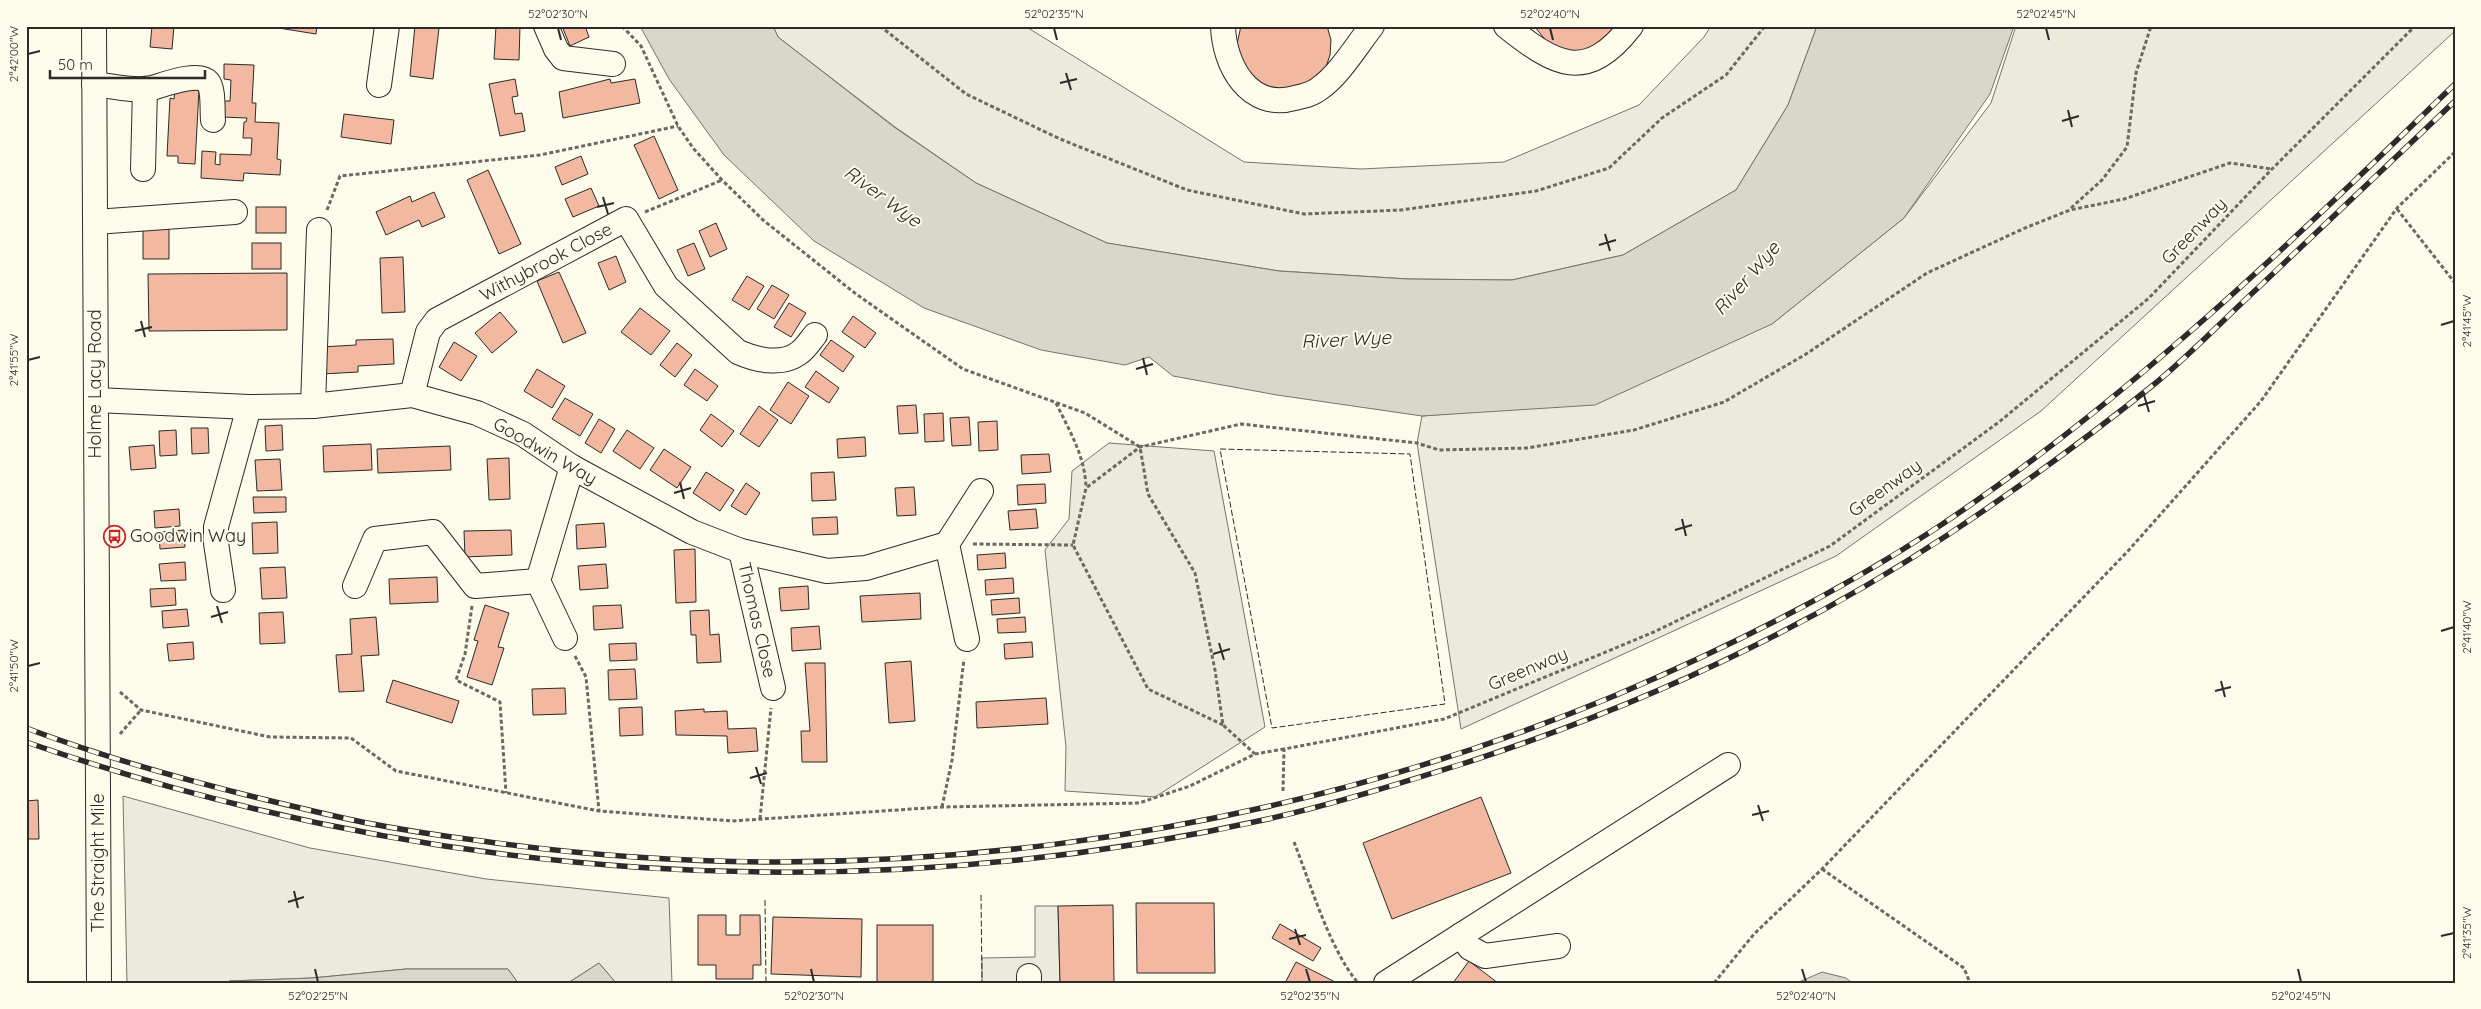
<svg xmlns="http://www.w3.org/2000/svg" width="2481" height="1009" font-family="Quicksand,sans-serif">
<rect width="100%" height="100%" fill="#fdfbea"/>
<g fill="#ecebdb" stroke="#74746e">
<path d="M773 26H1025L1244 162 1361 169 1504 162 1639 105 1704 37 1711 26H1817L1788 105 1736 190 1623 255 1512 280 1408 279 1279 271 1107 243 976 183 895 127 778 37Z"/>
<path d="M2016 26H2455V31L2041 411 1836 556 1461 729 1417 443 1422 416 1496 410 1772 324 1904 218 1991 103Z"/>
<path d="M1109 443 1214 451 1265 727 1155 797 1065 791 1066 747 1045 550 1069 519 1072 471Z"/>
<path d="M123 796 310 848 486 879 669 898 672 983H616L599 963 568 983H518L508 969H406L312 978 229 981V983H127Z"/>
</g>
<path fill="#eceadb" stroke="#74746e" d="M1035 906H1058L1060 983H982V958L1035 957Z"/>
<g fill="#d8d7c9" stroke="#74746e">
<path d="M640 26H773L778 37 894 127 976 183 1107 243 1279 271 1408 279 1512 280 1623 255 1736 190 1788 105 1817 26H2014L1990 94 1904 218 1772 324 1595 405 1422 416 1277 395 1173 376 1149 357 1125 365 1041 350 924 308 814 241 724 155 669 79Z"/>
<path d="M599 963 616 983H568Z"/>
<path d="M406 969H508L518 983H229V981L312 978Z"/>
<path d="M1822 972 1846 978 1852 983H1797Z"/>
</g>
<g fill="#f2b8a0" stroke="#2b2b2b">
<path d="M152 26H174L172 49 150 47Z"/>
<path d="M266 26H317L316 34Z"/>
<path d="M415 26 439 28 433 79 410 76Z"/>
<path d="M496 26H520L519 60 494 59Z"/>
<path d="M562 26H585L589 37 570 46Z"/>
<path d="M1241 26H1327L1331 40 1330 55 1325 70 1302 90 1271 91 1246 73 1237 44Z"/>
<path d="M1534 26H1618L1606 42 1578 53 1549 44Z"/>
<path d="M224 64 254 65 252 103H256L255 122 279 123 277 159 281 160 280 175 244 173 243 181 201 178 202 151 216 152 215 164 220 165V154L251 155 252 138H243L244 122H246L247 118 222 117 223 101H230L231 80 224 79Z"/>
<path d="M515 79 518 96 512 97 515 114 522 113 525 131 500 136 489 84Z"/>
<path d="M610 79 611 83 635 79 640 103 563 118 559 92Z"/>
<path d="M175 89 199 90 195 164 178 163V156H167L170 98 174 99Z"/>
<path d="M344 114 394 120 391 144 341 137Z"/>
<path d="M654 136 678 190 659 199 634 145Z"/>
<path d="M581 156 588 174 562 185 555 167Z"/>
<path d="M488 170 521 244 499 254 467 180Z"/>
<path d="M591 188 599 206 573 217 565 199Z"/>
<path d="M434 192 445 217 422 227 419 220 386 235 376 212 410 196 412 202Z"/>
<rect x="256" y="207" width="30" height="26"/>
<path d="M716 223 727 249 710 257 699 231Z"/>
<path d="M169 229V259H143V230Z"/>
<rect x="252" y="243" width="29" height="26"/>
<path d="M694 243 705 269 688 276 677 250Z"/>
<path d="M616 256 626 282 609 290 598 263Z"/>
<path d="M403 257 405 312 382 313 380 258Z"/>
<path d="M559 272 586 333 563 343 537 281Z"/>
<path d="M287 273V330L149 331 148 274Z"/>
<path d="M747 276 764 286 749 310 732 300Z"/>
<path d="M772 285 789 295 774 319 757 309Z"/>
<path d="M789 303 806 313 791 337 774 327Z"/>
<path d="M640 308 670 331 651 355 621 332Z"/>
<path d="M500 312 517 332 492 353 475 333Z"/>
<path d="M853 316 876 333 865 348 842 332Z"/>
<path d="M393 339 394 364 358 366V372L322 374 321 347 356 345V340Z"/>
<path d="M831 340 854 356 843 372 820 355Z"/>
<path d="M454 342 477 356 461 381 439 367Z"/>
<path d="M677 343 692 355 675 377 660 365Z"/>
<path d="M537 369 565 386 552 408 524 391Z"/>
<path d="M695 369 718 386 707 401 684 385Z"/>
<path d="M816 371 839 388 829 403 805 387Z"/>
<path d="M788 382 809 396 791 424 770 410Z"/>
<path d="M565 398 593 414 580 436 552 419Z"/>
<path d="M916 405 918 433 899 434 897 406Z"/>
<path d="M759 406 778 420 759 447 740 434Z"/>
<path d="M943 413 944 441 925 442 924 414Z"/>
<path d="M711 414 734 431 722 447 700 430Z"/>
<path d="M969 417 971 445 952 446 950 418Z"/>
<path d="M599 419 615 429 601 453 585 443Z"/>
<path d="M997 421 998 450 979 451 978 422Z"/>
<path d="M282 425 283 450 266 451 265 426Z"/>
<path d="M191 428H208L209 453 192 454Z"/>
<path d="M176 430 177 455 160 456 159 431Z"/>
<path d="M627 430 654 448 640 469 613 451Z"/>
<path d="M865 437 866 456 838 458 837 439Z"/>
<path d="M371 444 372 470 324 472 323 446Z"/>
<path d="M154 445 156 468 131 470 129 447Z"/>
<path d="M450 446 451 470 378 473 377 449Z"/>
<path d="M664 449 691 467 677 488 650 470Z"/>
<path d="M1049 454 1051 472 1022 474 1021 455Z"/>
<path d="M509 458 510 499 489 500 487 459Z"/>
<path d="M280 459 282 490 257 491 255 460Z"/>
<path d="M706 472 734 490 720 511 693 493Z"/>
<path d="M834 472 836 500 812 501 811 473Z"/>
<path d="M746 483 760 493 746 515 731 506Z"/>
<path d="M1045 484 1046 503 1018 505 1017 485Z"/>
<path d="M914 487 916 515 897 516 895 488Z"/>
<path d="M253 497H286V512L254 513Z"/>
<path d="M179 509 180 526 155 528 154 511Z"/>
<path d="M1036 509 1038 528 1010 530 1008 511Z"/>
<path d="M837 517 838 534 813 535 812 518Z"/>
<path d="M277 522 278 553 253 554 252 523Z"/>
<path d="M604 523 606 547 577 549 576 525Z"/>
<path d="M184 530 185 547 160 549 159 532Z"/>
<path d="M511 530 512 555 465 557 464 531Z"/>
<path d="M695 549 696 602 676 603 674 550Z"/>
<path d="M1005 553 1006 568 978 570 977 555Z"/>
<path d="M185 562 186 580 161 581 159 564Z"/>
<path d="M606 564 608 588 580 590 578 566Z"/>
<path d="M285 567 287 598 262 599 260 568Z"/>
<path d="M437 577 438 602 390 604 389 579Z"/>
<path d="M1013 578 1014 593 986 595 985 580Z"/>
<path d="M808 586 809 609 781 611 779 588Z"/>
<path d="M175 588 176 605 151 607 150 589Z"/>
<path d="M920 593 921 619 862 622 860 596Z"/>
<path d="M1019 598 1020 613 992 615 991 600Z"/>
<path d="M485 605 509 613 498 647 504 648 492 685 467 677 478 641 474 640Z"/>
<path d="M621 605 623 628 594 630 593 606Z"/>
<path d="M187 609 189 626 163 628 162 611Z"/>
<path d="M709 610 710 635 719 634 721 662 697 663 696 635H691L690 611Z"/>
<path d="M283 612 285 643 260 644 259 613Z"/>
<path d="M376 617 379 655 361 656 364 691 339 692 336 655 352 654 350 619Z"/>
<path d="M1025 617 1026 632 998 633 997 619Z"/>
<path d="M819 626 821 649 792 651 791 628Z"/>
<path d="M193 642 194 659 169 661 167 644Z"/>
<path d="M1032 642 1033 657 1005 659 1004 644Z"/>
<path d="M636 643 637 660 610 661 609 644Z"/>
<path d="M911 661 915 721 889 723 885 663Z"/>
<path d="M805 663H825L827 762H802L801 731H810Z"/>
<path d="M635 669 637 699 609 700 608 670Z"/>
<path d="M393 680 459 701 452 723 386 702Z"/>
<path d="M565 688 566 714 533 715 532 689Z"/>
<path d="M1046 698 1048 724 977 728 976 702Z"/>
<path d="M642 707 643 735 620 736 619 708Z"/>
<path d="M704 709V712L727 711 728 729 756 728 758 751 728 753 727 736 676 735 675 711Z"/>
<path d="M1481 797 1511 873 1392 919 1363 843Z"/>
<path d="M38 800 39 839H26V801Z"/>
<path d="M1136 903H1214L1215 973H1137Z"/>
<path d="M1113 905 1114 983H1060L1058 906Z"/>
<path d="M698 915H726V935H740V915H760L761 965H753V979H716V965H698Z"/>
<path d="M773 917 862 919 861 977 771 974Z"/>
<path d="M1280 924 1321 948 1313 961 1272 938Z"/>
<rect x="877" y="925" width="56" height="58"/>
<path d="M1469 961 1498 983H1453Z"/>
<path d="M1296 962 1337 983H1285Z"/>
</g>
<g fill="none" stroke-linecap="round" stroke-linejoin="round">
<defs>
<g id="minor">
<path d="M94 26 99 983"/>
<path d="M546 26 556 49 563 58 613 64"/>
<path d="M1223 26C1224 65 1249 111 1295 98 1304 96 1313 94 1320 88 1339 75 1357 45 1372 26"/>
<path d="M1506 26C1555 65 1586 84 1631 26"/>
<path d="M94 84C112 86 135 92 152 88 163 85 199 71 208 82 214 90 212 110 213 120"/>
<path d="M379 85 387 26"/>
<path d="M143 169 145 89"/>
<path d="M95 222 235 212"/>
<path d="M412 395 428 332 437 320 626 219 666 286 738 352C756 360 782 366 799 353 805 349 810 341 815 335"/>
<path d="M96 400 249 407 313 406 412 395 477 413 523 434 572 467 692 532 741 551 827 571 866 568 947 544"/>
<path d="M313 406 319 230"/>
<path d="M741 551 773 688"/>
<path d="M538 581 565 638"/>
<path d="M355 586 375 539 433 532 475 586 538 581 572 467"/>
<path d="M223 590 216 543V527L249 407"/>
<path d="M967 639 947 544 981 491"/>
<path d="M1461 935 1470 948 1485 956 1558 946"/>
<path d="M1029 976V983"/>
<path d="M1386 983 1728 765"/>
</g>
</defs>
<use href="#minor" stroke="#2b2b2b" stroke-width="26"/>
<g stroke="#6a6964" stroke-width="3" stroke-dasharray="4 2.5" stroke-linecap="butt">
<path d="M622 26 641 46 678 126 693 148 722 180 763 220 856 294 963 369 1085 413 1140 447 1148 494 1195 573 1215 670 1223 725 1255 754"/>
<path d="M880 26 966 94 1060 139 1187 190 1304 214 1401 210 1536 191 1609 168 1662 118 1726 75 1765 26"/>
<path d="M2071 208 2102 180 2127 147 2136 73 2151 26"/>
<path d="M2397 209 2455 283"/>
<path d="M327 210 340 176 540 155 678 126"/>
<path d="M645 212 722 180"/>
<path d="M1056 403C1069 430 1085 456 1086 487"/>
<path d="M973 544 1073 545"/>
<path d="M472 606 465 654 456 680 500 702 506 793"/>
<path d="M575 656 586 677 599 811"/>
<path d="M120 692 141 710 270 737 351 738 396 771 599 811 732 821 942 807 1139 803 1190 786 1255 754 1284 749"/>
<path d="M1223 725 1148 689 1073 545 1086 488 1140 447 1241 424 1417 443 1439 450 1527 448 1634 430 1724 402 1806 354 1927 273 2025 228 2070 210 2124 199 2230 163 2272 169"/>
<path d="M120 734 141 710"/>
<path d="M1283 791 1284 749 1444 719 1654 632 1830 546 1999 422 2149 298 2272 169 2415 26"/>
<path d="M942 807 952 760 964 659"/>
<path d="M760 819 771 708"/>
<path d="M1294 842C1311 885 1329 948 1358 983"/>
<path d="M1822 869 1964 968 1970 983"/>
<path d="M1714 983 1754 934 1822 869 2128 551 2261 401 2397 208 2455 152"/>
</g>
<use href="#minor" stroke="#fdfbea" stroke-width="24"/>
<defs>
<g id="rail">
<path d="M26 728C106 758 188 781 271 801 301 808 332 816 362 822 402 830 442 836 482 841 862 895 1260 843 1614 696 1725 649 1834 595 1935 529 2126 402 2291 243 2455 84"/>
<path d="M26 742C429 881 851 912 1268 819 1334 804 1398 784 1462 764 1632 709 1796 635 1946 536 2017 489 2086 439 2152 386 2190 355 2224 319 2260 286 2325 224 2390 163 2455 101"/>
</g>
</defs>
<use href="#rail" stroke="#2b2b2b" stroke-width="5.5"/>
<use href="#rail" stroke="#fdfbea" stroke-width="4" stroke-dasharray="11" stroke-linecap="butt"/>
<g stroke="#2b2b2b" stroke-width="1" stroke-dasharray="6 2.5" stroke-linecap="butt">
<path d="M1220 449 1410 454 1445 704 1272 728Z"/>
<path d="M981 895 982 983"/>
<path d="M765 900 766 983"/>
</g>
</g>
<path fill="none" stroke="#2b2b2b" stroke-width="2" d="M558 28 561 40M1054 28 1057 40M1550 28 1553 40M2046 28 2049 40M28 54 40 51M1066 73 1071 90M1060 83 1077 79M2068 110 2072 127M2062 121 2079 116M603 197 608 214M597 207 614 203M1605 234 1610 251M1599 245 1616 240M141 321 145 337M2441 325 2454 321M135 331 152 327M1143 358 1147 375M28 360 40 357M1136 369 1153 364M2144 395 2149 412M2138 406 2155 401M680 482 684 499M674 493 691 488M1682 519 1686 536M1675 530 1692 525M217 606 222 623M211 617 228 612M2441 631 2454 627M1219 643 1224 660M1213 654 1230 649M28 666 40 663M2221 681 2225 697M2215 691 2231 687M756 767 761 784M750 778 767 773M1758 805 1763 821M1752 815 1769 811M294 891 298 908M288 902 304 897M1295 929 1300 945M2441 936 2454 933M1289 939 1306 935M315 969 318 982M811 969 814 982M1306 969 1310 982M1802 969 1806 982M2298 969 2301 982"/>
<defs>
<symbol id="bus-ring" viewBox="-11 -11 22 22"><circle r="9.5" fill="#fdfbea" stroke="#c62828" stroke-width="1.5"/><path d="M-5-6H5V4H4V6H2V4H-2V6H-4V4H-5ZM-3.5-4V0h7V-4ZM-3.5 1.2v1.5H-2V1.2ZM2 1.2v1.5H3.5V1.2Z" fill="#c62828"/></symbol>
</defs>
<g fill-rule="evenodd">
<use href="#bus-ring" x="102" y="524" width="25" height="25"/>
</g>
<g text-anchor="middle" stroke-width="4" stroke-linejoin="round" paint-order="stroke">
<g font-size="18" fill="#2b2b2b" stroke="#fdfbea">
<text transform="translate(2194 231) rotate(-46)" y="6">Greenway</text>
<text transform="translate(546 262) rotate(-28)" y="6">Withybrook Close</text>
<text transform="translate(95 384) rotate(-90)" y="6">Holme Lacy Road</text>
<text transform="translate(545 451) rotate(30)" y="6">Goodwin Way</text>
<text transform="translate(1885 488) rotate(-36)" y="6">Greenway</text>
<text transform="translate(757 620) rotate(77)" y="6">Thomas Close</text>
<text transform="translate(1528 669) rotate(-23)" y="6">Greenway</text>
<text transform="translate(98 863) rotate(-90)" y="6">The Straight Mile</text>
</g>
<g font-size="18" fill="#2b2b2b" stroke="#fdfbea" text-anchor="start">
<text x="130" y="542">Goodwin Way</text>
</g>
<g font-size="19" font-style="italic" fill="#2b2b2b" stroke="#fdfbea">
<text transform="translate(883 196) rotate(36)" y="7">River Wye</text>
<text transform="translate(1746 278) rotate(-49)" y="7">River Wye</text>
<text transform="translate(1346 339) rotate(-3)" y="7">River Wye</text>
</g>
</g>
<rect width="2481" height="1009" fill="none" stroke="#fdfbea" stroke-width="55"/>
<path d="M50 70v8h155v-8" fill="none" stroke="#2b2b2b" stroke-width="2.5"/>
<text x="58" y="70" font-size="15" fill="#2b2b2b" stroke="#fdfbea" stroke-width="4" paint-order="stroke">50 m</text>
<rect x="28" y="28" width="2426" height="954" fill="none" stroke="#2b2b2b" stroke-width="2"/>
<g font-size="12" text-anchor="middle" fill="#2b2b2b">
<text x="558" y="18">52°02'30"N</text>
<text x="1054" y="18">52°02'35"N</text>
<text x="1550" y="18">52°02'40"N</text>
<text x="2046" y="18">52°02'45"N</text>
<text transform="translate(14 54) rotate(-90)" y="4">2°42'00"W</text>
<text transform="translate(2467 321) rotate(-90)" y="4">2°41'45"W</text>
<text transform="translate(14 360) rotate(-90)" y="4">2°41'55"W</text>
<text transform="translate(2467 627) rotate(-90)" y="4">2°41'40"W</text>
<text transform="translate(14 666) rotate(-90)" y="4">2°41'50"W</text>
<text transform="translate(2467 933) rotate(-90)" y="4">2°41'35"W</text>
<text x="318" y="1000">52°02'25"N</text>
<text x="814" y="1000">52°02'30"N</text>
<text x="1310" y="1000">52°02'35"N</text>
<text x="1806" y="1000">52°02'40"N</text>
<text x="2301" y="1000">52°02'45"N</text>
</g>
</svg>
